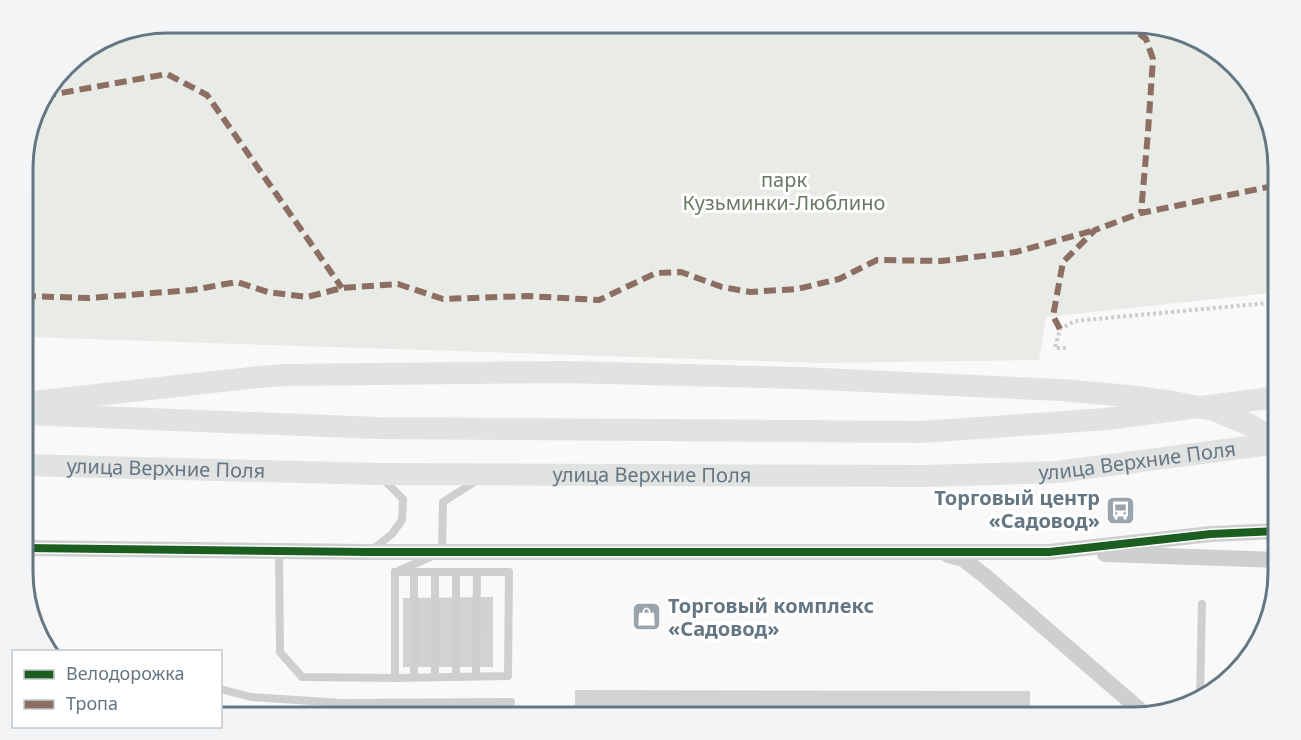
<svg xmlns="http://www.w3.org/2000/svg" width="1301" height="740" font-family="'Noto Sans',sans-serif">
<rect width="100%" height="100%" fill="#f9f9f9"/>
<path fill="#e8ebe6" d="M168 23H1134L1206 42 1254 87 1278 158V292L1046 317 1039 360 819 363 29 337 24 335V149L38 103 72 59 113 33Z"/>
<g fill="#d0d2d3">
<path d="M493 597V667H403V598Z"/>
<path d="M575 690 1030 691V717H575Z"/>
</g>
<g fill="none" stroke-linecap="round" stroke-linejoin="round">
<g stroke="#cbcccd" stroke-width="4" stroke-dasharray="3 3" stroke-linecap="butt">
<path d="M1066 348H1055L1060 329 1075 321 1278 302"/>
<path d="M1267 474 1278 472"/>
</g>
<g stroke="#cecfd0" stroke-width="8">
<path d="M279 550 280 652 302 677 395 678 508 676 509 572H395"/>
<path d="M372 550 392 534 402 520 403 499 383 479"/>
<path d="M400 570 442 552 443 502 476 481"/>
<path d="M414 572V677"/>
<path d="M435 572V677"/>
<path d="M476 676 477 572"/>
<path d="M456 677V572"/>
<path d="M395 678V572"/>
<path d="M220 689 251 697 342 703 511 702"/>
<path d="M1200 698 1202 604"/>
</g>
<g stroke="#cecfd0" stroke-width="16">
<path d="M24 548 369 552H1049L1211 534 1278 531"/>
<path d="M1105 554 1278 560"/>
<path d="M948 555 963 559 985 576 1147 716"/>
</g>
<g stroke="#e1e2e2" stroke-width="22">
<path d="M24 403 258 377 287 375 565 372 800 378 1061 390 1129 396 1173 402 1214 410 1250 425 1278 441"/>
<path d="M25 414 377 428 922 432 1107 419 1278 397"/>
<path id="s1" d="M24 465 378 474 925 476 1057 472 1278 443"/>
</g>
<g stroke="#8d6e63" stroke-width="6" stroke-dasharray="12 6" stroke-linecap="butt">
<path d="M1125 23 1146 39 1153 59 1148 132 1141 213"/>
<path d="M58 76 104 39"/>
<path d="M44 96 167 74 207 95 342 288"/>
<path d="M24 296 89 298 192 290 237 282 268 292 307 297 342 288 398 284 443 299 528 296 599 300 656 273 681 272 722 287 750 292 797 289 839 279 877 260 941 261 1016 252 1095 230"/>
<path d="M1060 329 1053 316 1063 262 1095 230 1141 213 1278 185"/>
</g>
<defs>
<path id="cycleway" d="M24 548 369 552H1049L1211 534 1278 531"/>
</defs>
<use href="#cycleway" stroke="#fff" stroke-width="11"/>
<use href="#cycleway" stroke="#1b5e20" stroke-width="8"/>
</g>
<defs>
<symbol id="bus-square" viewBox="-11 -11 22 22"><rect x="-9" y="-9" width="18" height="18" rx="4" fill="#99a4ac" stroke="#fff"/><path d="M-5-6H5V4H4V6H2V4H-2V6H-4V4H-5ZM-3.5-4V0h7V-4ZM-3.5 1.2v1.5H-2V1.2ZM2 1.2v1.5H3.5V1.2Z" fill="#fff"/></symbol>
<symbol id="shop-square" viewBox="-11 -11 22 22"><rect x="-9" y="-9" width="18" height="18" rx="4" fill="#99a4ac" stroke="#fff"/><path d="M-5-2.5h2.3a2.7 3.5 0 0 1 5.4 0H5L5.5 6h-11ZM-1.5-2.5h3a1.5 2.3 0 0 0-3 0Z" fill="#fff"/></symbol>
</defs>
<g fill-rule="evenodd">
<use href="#bus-square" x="1104" y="494" width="33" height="33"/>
<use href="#shop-square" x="630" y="600" width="33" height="33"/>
</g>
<g text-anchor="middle" stroke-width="6" stroke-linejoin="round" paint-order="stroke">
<g font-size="20" fill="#687a64" stroke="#fff">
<text x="784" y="187">парк<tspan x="784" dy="23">Кузьминки-Люблино</tspan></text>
</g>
<g font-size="20" fill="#657683" stroke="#fff">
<text dy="7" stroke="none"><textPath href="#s1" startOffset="1114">улица Верхние Поля</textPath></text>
<text dy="7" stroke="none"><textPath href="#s1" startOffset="142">улица Верхние Поля</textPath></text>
<text dy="7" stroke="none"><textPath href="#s1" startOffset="628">улица Верхние Поля</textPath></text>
</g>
<g font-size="20" font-weight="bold" fill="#657683" stroke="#fff" text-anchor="end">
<text x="1100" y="505">Торговый центр<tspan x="1100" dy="23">«Садовод»</tspan></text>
<text x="668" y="613" text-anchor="start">Торговый комплекс<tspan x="668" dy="23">«Садовод»</tspan></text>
</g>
</g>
<path d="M0 0H1301V740H0ZM168 33H1133A135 135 0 0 1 1268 168V572A135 135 0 0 1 1133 707H168A135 135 0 0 1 33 572V168A135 135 0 0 1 168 33Z" fill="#f3f4f5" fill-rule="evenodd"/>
<path fill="none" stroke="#657683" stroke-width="3" d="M168 33H1133A135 135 0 0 1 1268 168V572A135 135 0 0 1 1133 707H168A135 135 0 0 1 33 572V168A135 135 0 0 1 168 33Z"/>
<rect x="12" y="650" width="210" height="78" fill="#ffffff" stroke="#c1c8cd" stroke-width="1.5"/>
<rect x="24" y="670" width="30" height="9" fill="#1b5e20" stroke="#c1c8cd" stroke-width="1.5"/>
<text x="66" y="680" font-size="18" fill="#657683">Велодорожка</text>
<rect x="24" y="700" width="30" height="9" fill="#8d6e63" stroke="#c1c8cd" stroke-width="1.5"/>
<text x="66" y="710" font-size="18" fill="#657683">Тропа</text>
</svg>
